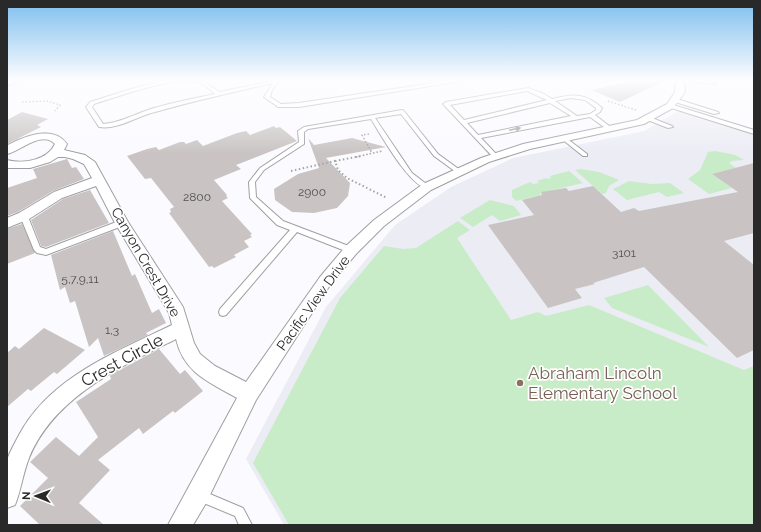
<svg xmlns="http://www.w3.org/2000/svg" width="761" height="532" font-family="Raleway,sans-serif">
<rect width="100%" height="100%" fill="#fbfbff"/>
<path fill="#ececf5" d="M685 107 754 129V525H284L246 459 326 307 395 225 451 187 513 158 644 131Z"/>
<g fill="#c8ecc8">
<path d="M715 151 735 155 744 160 732 161 729 163 736 168 712 174 732 188 709 194 688 179 700 170 708 152Z"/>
<path d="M581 169 599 172 619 180 609 186 606 193 602 194 575 170Z"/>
<path d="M569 171 583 183 540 193 541 195 516 201 512 197V190L530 182 533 184 539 183 537 181 546 178 547 179 551 178 550 176Z"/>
<path d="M629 181 652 184 670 183 684 193 667 197 659 192 627 200 613 189Z"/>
<path d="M490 200 514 206 521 215 500 221 492 215 473 227 460 218Z"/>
<path d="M458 221 470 230 457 238 511 320 538 312 546 316 589 305 744 370 754 366V525H289L253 463 340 298 384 246 403 249 416 248Z"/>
<path d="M648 285 709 347 612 308 604 298Z"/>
</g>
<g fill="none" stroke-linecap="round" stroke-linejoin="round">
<path fill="#7ecef8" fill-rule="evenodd" d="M25 80H30L7 87V85Z"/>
</g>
<g fill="#c9c4c3">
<path d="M626 80H667L620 102 591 90 624 83Z"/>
<path d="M22 112 48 119 37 125 41 127 7 144V120Z"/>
<path d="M274 126 276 128 280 127 297 141 236 165 241 169 214 180 227 195 226 196 228 198 222 201 252 234 250 235 252 237 244 241 249 247 234 255 236 257 214 268 212 266 209 267 169 213 171 212 170 209 174 207 151 178 145 179 127 156 147 149 156 147 159 150 180 142H184L186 144 197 140 203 146 237 133 246 131 250 135Z"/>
<path d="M308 138 314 145 352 138 386 147 326 158 350 183 348 196 337 208 314 213 292 212 275 200 274 189 298 174 319 168Z"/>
<path d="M67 159 72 168 76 167 84 179 53 191 18 212 7 216V188L37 178 33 169Z"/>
<path d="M754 163V233L724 241 754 265V350L737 358 644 267 593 283 595 284 575 289 582 298 548 308 488 225 534 215 522 200 542 195 541 192 566 188 569 191 593 186 621 212 634 208 639 211 738 192 712 174Z"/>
<path d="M90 190 109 223 46 247 41 246 31 220 63 199Z"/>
<path d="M22 224 35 253 7 264V229Z"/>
<path d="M113 231 132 276 135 274 152 313 159 309 166 323 146 333 148 335 104 356 98 338 89 347 75 301 70 303 65 287 60 290 51 255Z"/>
<path d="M44 328 85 350 57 374 54 372 31 391 28 389 7 407V353L15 346 19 349Z"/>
<path d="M159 349 180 374 185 370 203 391 175 413 173 411 143 434 139 428 98 460 110 470 79 503 104 525H40L20 506 48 478 30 462 56 437 79 456 98 437 76 402 111 379 110 376 112 374Z"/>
</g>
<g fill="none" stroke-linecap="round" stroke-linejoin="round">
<defs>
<g id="lane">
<path d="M167 80 204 81 219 92 278 80 279 81 272 90 270 97 281 104 299 103 454 80H464L462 81 299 107H278L264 97 273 83C233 92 194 101 155 112 137 116 118 130 99 127L86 107 90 102 131 89ZM179 81C196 81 202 81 215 94 192 99 169 103 148 110 133 115 119 123 103 124L92 107 94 104C122 95 150 85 179 81Z"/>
<path d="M688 80H700L716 83 714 84 690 81Z"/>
<path d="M528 88 544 94 552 99C572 94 585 92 602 108L600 112 595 115 613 129 608 130 590 117 481 138 498 156 495 158 493 157 443 104 446 102ZM527 91 547 100 464 120 450 105ZM571 98 585 100 596 108V110L590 114 577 116 555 101ZM550 103 571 116 478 135 467 123Z"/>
<path d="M674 98 718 112 719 113 714 114 672 101 671 100Z"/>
<path d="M670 104 754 130V134L668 107 667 106Z"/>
<path d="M402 110 404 111 438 154 460 170V172H456L434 156 401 114 375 118 412 173 429 186V188C412 191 380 133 371 119L308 129 304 132V144L264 170 255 182 256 197 283 221 354 248 355 250 354 252H348L297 232 226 315 223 316 220 315 219 312 220 309 290 230 277 225 250 198 249 182 260 168 299 142 298 131 304 127Z"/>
<path d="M647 116 672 126 673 127 668 128 645 119 644 118Z"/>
<path d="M565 137 587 154V156H583L563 140V138Z"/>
<path d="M21 214H27L40 247 46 249 119 221H125L126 223 125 225 46 255 37 253 34 250 20 216Z"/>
<path d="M198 489 243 508 252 525H239L235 516 194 499 192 495 194 491Z"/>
</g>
<path id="street" d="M676 80H684L685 92 673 108 644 124 530 149 489 162 431 190 384 226 356 254 330 285 256 400 206 503 193 525H168L237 398C209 382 184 373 176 339 120 367 54 397 29 458 23 473 21 490 15 505L7 508C7 495 4 471 7 460 10 451 15 443 19 435 50 377 116 352 172 325L169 313 115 223 96 186 62 198 29 219 7 228V218L19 213 54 192 92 178 84 164 73 159 65 157H58L50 162 30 168H7V160C23 164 47 161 55 144 41 130 21 151 7 154L8 145C25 136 53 125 67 144L64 150 85 155 95 162 128 222 183 307 194 343 200 354 215 366 246 382 320 277 346 246 374 220 423 184 481 158 523 144 637 120 667 104 675 92Z"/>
</defs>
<use href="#lane" stroke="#9f9fa3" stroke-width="2"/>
<use href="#street" stroke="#9f9fa3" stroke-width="2"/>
<g stroke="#a5a5a8" stroke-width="1.5" stroke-dasharray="1.5 2" stroke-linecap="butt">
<path d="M608 101 636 110"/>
<path d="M22 102 47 101 60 105 55 111"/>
<path d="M369 134 362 135 372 153"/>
<path d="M356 157 382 151"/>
</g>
<g stroke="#a5a5a8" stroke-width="2" stroke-dasharray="1.5 2.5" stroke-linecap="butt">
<path d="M335 161 361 156"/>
<path d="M291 171 335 161 338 170 347 178 387 198"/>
</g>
<use href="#lane" fill="#fff" fill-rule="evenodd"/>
<use href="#street" fill="#fff" fill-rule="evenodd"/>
</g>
<defs><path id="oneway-solid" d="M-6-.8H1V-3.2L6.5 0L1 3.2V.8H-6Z"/></defs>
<use fill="#9f9f9f" href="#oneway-solid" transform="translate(515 129) rotate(-12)"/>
<linearGradient id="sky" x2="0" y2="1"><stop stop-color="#7dbeee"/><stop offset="0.52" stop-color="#fdfdff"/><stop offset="1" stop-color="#fdfdff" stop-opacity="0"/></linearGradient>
<rect width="761" height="154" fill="url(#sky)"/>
<circle fill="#8d6e63" stroke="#fff" stroke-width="1.5" cx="520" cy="383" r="4"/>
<g text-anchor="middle" stroke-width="3.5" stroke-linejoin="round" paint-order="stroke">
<g font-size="12" fill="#515050">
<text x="312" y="196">2900</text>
<text x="197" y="201">2800</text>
<text x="624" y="257">3101</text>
<text x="80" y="283">5,7,9,11</text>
<text x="112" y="334">1,3</text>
</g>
<g font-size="14" fill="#29292a" stroke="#fff">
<text transform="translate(146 262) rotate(60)" y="5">Canyon Crest Drive</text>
<text transform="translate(313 303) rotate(-54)" y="5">Pacific View Drive</text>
</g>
<g font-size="17" fill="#29292a" stroke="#fff">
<text transform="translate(122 360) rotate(-29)" y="6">Crest Circle</text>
</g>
<g font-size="17" fill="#785e54" stroke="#fff" text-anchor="start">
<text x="528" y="379">Abraham Lincoln<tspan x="528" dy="20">Elementary School</tspan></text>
</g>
</g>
<rect width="761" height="532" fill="none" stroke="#29292a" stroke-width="16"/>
<g transform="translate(36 496) rotate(271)" stroke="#ffffff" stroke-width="3" paint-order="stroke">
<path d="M0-3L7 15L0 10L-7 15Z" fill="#29292a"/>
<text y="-6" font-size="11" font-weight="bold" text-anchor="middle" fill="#29292a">N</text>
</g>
</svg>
